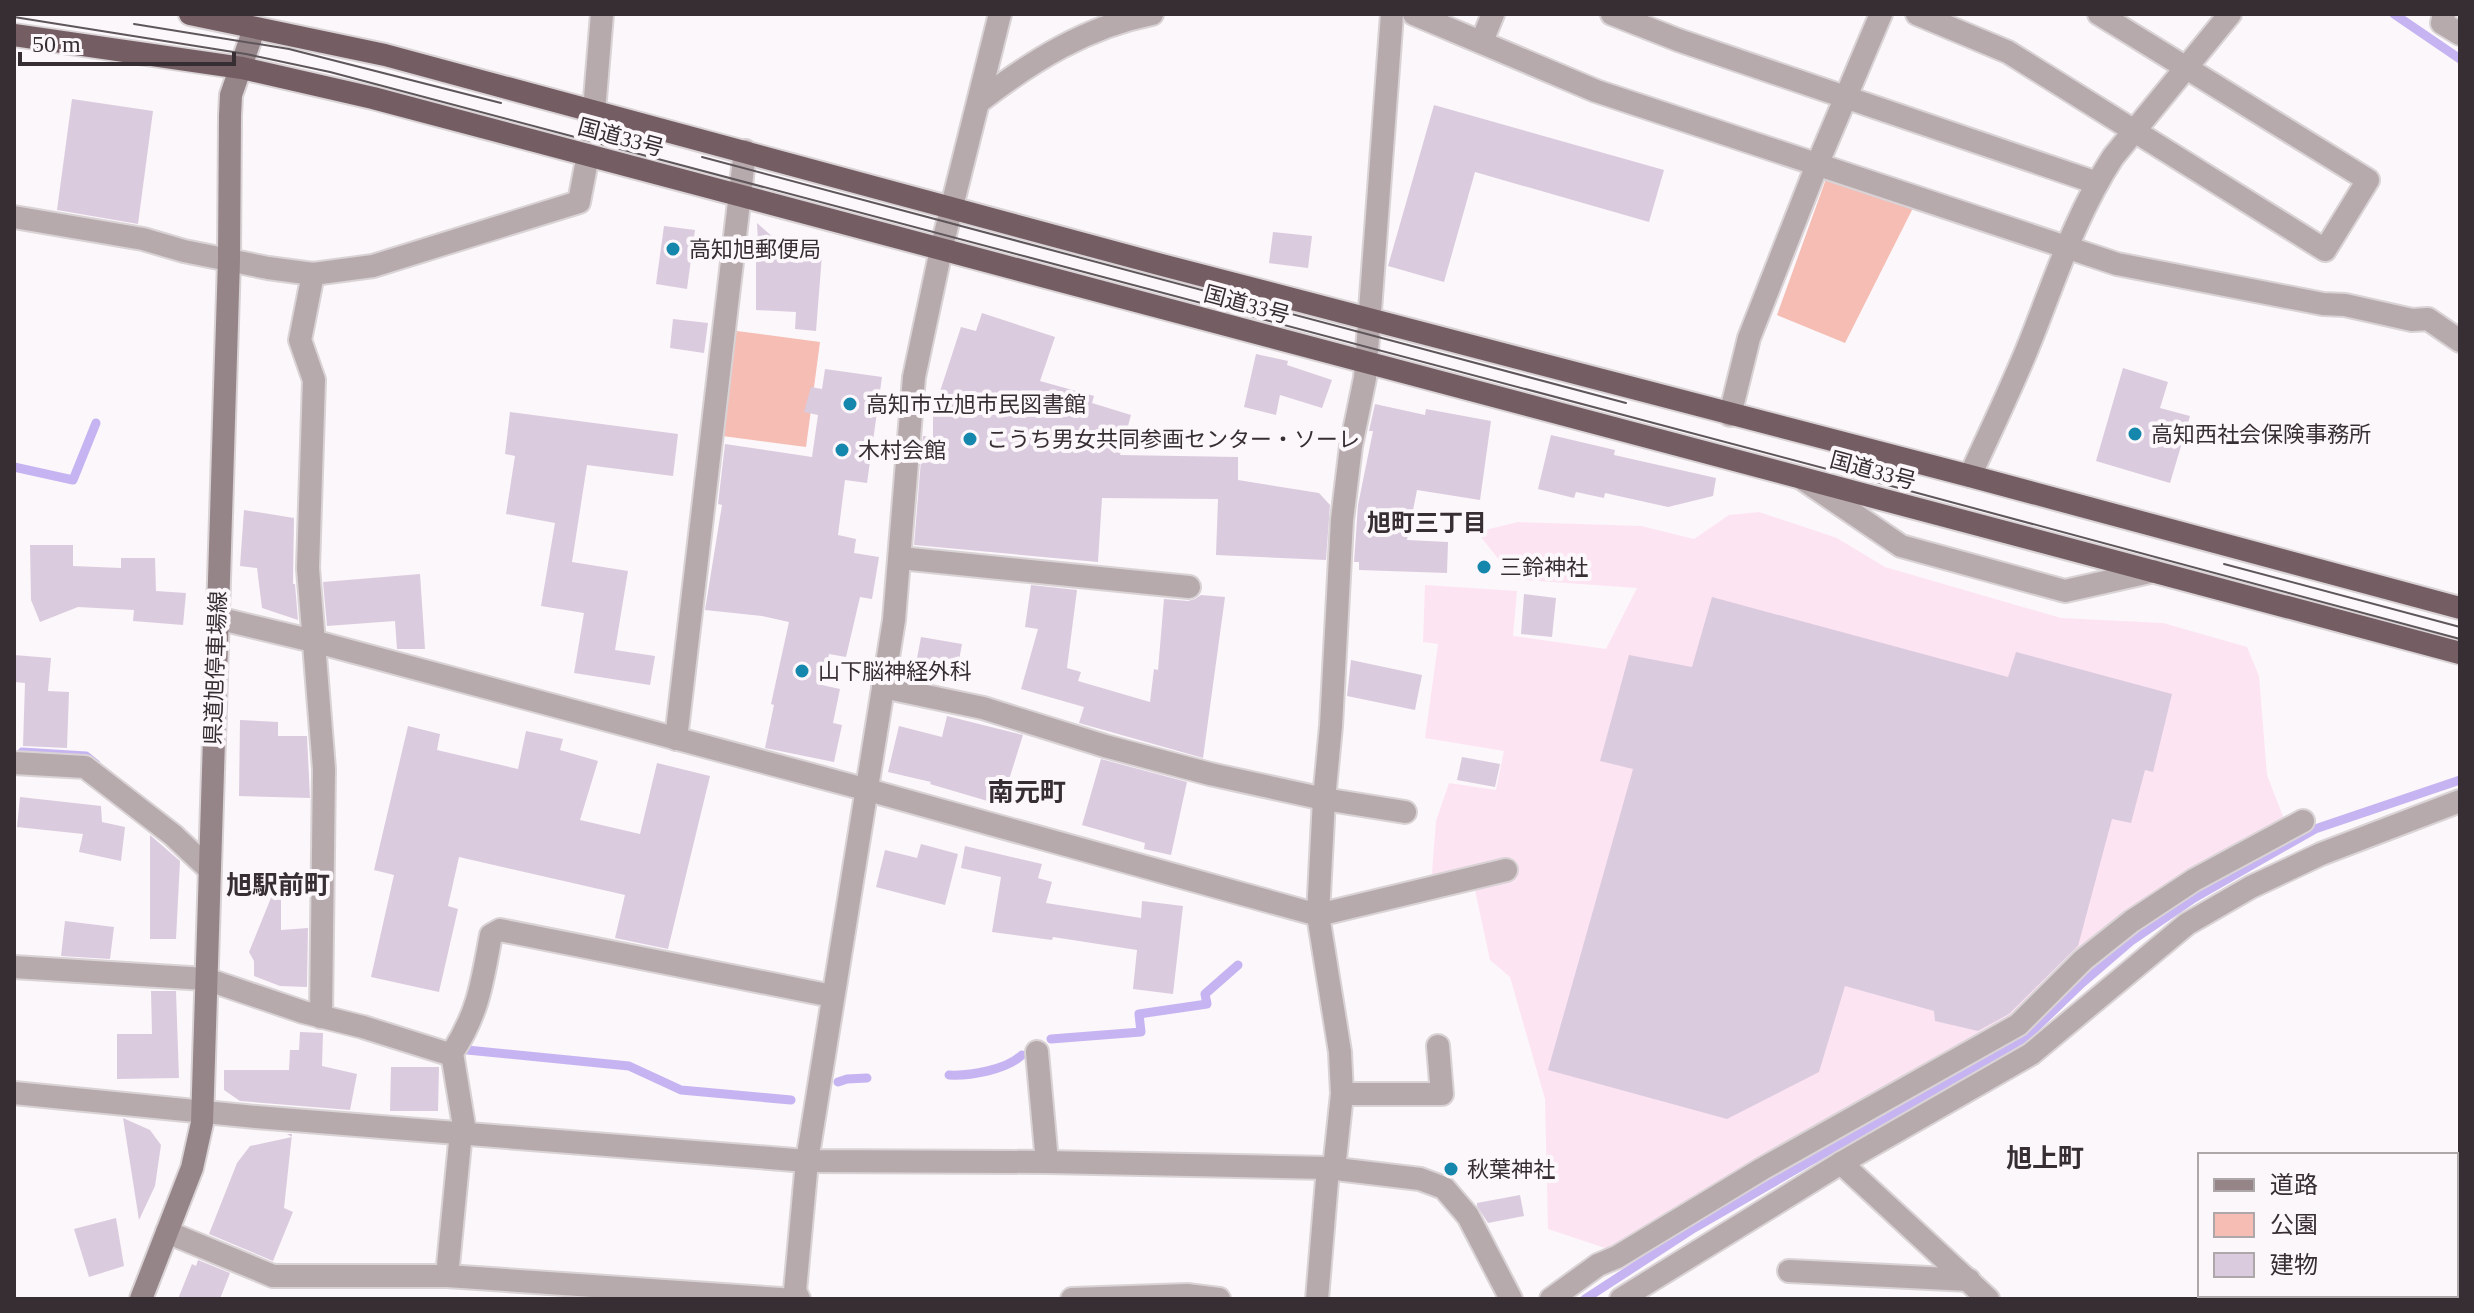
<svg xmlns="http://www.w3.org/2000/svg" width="2474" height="1313" font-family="'Times New Roman','Noto Sans JP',serif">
<rect width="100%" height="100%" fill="#fcf7fa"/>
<path fill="#fde4f2" d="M1759 512 1837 538 1885 567 2061 618 2163 623 2247 647 2259 676 2267 775 2284 819 2013 1021 1614 1251 1548 1229 1545 1099 1510 977 1490 960 1472 876 1431 885 1436 821 1449 783 1496 790 1504 751 1425 738 1438 644 1423 642 1425 585 1517 591 1513 636 1606 649 1637 588 1511 579 1507 570 1477 532 1518 522 1641 526 1694 539 1729 515Z"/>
<g fill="#f5bdb3">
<path d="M1826 179 1914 206 1845 343 1777 315Z"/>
<path d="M729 330 820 342 806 447 715 435Z"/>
</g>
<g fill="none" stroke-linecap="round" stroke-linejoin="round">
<g stroke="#c5b4f1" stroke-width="9">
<path d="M2394 14 2460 59"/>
<path d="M14 467 73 480 96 423"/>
<path d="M22 752 86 756 96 764"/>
<path d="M1051 1039 1141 1032 1139 1014 1207 1004 1205 994 1238 965"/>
<path d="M457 1049 629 1066 681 1090 791 1100"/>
<path d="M949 1075C970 1076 1006 1070 1022 1055"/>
<path d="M838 1082 847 1079 867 1078"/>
<path d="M1585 1299 1694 1228 2026 1037 2082 983 2131 941 2194 898 2315 829 2460 780"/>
</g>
</g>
<g fill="#dbcbdf">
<path d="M72 99 153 111 138 224 57 210Z"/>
<path d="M1434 105 1664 170 1649 222 1475 172 1444 282 1388 266Z"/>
<path d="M757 223 774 238 797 239V253L822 255 816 331 795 329 796 312 756 310V262H759Z"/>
<path d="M664 226 695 230 687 289 656 284Z"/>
<path d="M1273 232 1312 236 1308 268 1269 263Z"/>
<path d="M982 313 1055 337 1040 381 1094 396 1092 403 1131 415 1120 455 1238 457V480L1319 493 1330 505 1326 560 1216 555 1218 499 1102 498 1098 562 914 545 923 436 933 437V413L961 327 976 331Z"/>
<path d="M673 319 708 323 704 353 670 348Z"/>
<path d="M1256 354 1288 361 1287 365 1332 380 1322 408 1280 395 1276 415 1244 407Z"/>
<path d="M2123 368 2168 382 2160 408 2190 416 2170 483 2096 461Z"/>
<path d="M825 369 882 377 867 483 845 480 838 535 856 539 854 553 879 557 872 599 860 597 846 657 829 654 822 685 840 689 833 723 842 725 834 762 765 748 774 705 771 704 789 622 762 616 705 610 722 505 718 504 725 444 812 457 818 415 804 412 811 387 822 389Z"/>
<path d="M1375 404 1425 415 1426 409 1491 421 1480 500 1417 490 1407 540 1448 542 1447 573 1359 570V562H1354L1358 505 1373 431H1369Z"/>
<path d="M510 412 678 434 673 476 587 465 572 562 628 571 615 650 655 656 650 685 574 673 584 613 541 606 555 523 506 514 515 456 505 454Z"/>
<path d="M1551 435 1615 450 1614 455 1716 478 1713 496 1668 507 1605 493 1604 498 1576 492 1574 498 1538 489Z"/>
<path d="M244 510 294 518 293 584H295L298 620 262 608 257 568 240 566Z"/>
<path d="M30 545H73V566L121 568V558H155L156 591 186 593 183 625 133 621 134 610 78 607 40 622 31 600Z"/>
<path d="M420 574 425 649H397L395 621 327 626 323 582Z"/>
<path d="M1031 585 1077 590 1067 668 1081 672 1078 681 1150 702 1154 669 1158 670 1164 599 1188 601 1195 599 1201 595 1225 597 1203 758 1079 723 1084 707 1021 689 1038 629 1025 627Z"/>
<path d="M1524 594 1556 598 1552 637 1521 634Z"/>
<path d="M1712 597 2008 677 2016 652 2172 694 2153 772 2145 770 2131 823 2112 819 2078 946 2009 1014 1978 1031 1935 1021 1934 1011 1845 986 1819 1072 1727 1119 1548 1070 1633 769 1600 761 1629 655 1692 667Z"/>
<path d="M921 637 962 644 956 676 915 669Z"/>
<path d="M14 655 51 658 48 691 69 692 67 748 23 746 25 683 14 682Z"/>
<path d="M1351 660 1422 675 1415 710 1347 696Z"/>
<path d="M947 716 1023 735 1001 805 930 784 931 782 888 772 899 726 942 737Z"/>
<path d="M240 720 278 722V736H307L310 798 239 796Z"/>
<path d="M408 726 440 734 437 750 518 769 526 731 563 739 560 750 598 761 580 820 640 834 657 763 710 776 668 949 615 938 625 895 459 857 448 906 458 909 439 992 371 977 394 875 374 870Z"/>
<path d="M1462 757 1500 764 1495 787 1457 780Z"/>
<path d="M1101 759 1187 782 1171 855 1144 849 1145 843 1082 825Z"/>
<path d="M20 797 101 806 102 822 125 827 121 861 79 852 83 834 17 827Z"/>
<path d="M150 835 180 861 176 939H150Z"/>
<path d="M921 844 958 854 945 905 876 887 885 850 917 858Z"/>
<path d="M965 846 1042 864 1038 878 1052 882 1046 903 1141 918 1142 901 1183 906 1173 994 1133 989 1137 950 1053 937 1052 940 992 932 1001 877 961 868Z"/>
<path d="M281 873V930L308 928 307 987 280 986 254 976V961L249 952Z"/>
<path d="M65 921 114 927 110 959 61 956Z"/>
<path d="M151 991H176L179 1078 117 1079V1034H152Z"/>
<path d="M300 1032 323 1033 322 1066 357 1074 350 1110 240 1101 224 1090V1070H289L290 1050H299Z"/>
<path d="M391 1067H439L438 1111H390Z"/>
<path d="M123 1118 150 1130 161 1145 155 1186 139 1220Z"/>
<path d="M287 1134H292L284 1208 293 1212 273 1261 209 1234 237 1163 250 1146 292 1137Z"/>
<path d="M1520 1195 1524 1216 1488 1223 1477 1206V1203Z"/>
<path d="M116 1218 124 1266 89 1277 74 1229Z"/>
<path d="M198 1260 230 1273 220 1299H178L192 1264 196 1266Z"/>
</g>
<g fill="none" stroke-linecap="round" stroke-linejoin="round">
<defs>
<g id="minor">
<path d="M1414 14 1596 91 2117 264 2323 304 2345 305 2412 320 2428 319 2460 341"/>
<path d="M1612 14 1678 40 2097 183"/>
<path d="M1917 14 2008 52 2325 250 2368 180 2099 14"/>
<path d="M2444 14 2442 23 2460 34"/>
<path d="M1482 41 1493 14"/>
<path d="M980 101C1032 61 1086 27 1152 14"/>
<path d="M594 111 602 14"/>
<path d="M14 217 143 239 184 251 268 268 313 274 373 266 579 202 588 155"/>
<path d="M313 274 300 340 314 380 308 568 324 769 321 1017"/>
<path d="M1730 415 1749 338 1817 165 1881 14"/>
<path d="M1970 476C1990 432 2012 387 2030 342 2055 279 2076 214 2113 157L2230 14"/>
<path d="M1804 480 1901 546 2065 591 2154 571"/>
<path d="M900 558 1189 587"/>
<path d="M217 618 313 641 868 790 1318 915 1506 870"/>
<path d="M883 687 983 708 1105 746 1210 774 1324 799 1405 812"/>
<path d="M676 739 745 151"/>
<path d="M14 763 85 767 173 835 210 870"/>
<path d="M14 967 206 979 303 1012 363 1027 452 1055"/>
<path d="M1037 1052 1047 1162"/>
<path d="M14 1093 256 1117 807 1161 1047 1162 1328 1168 1420 1179 1444 1188 1468 1216 1511 1299"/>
<path d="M1342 1094H1442L1438 1046"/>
<path d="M465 1132 452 1053C479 1012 482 982 491 935L500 930 832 996"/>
<path d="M1841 1163 1988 1299"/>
<path d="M1334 1169 1342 1094 1340 1052 1318 915 1324 799 1331 726 1342 520 1351 446 1365 378 1392 14"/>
<path d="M167 1232 273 1276H447L781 1299"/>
<path d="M2456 1262 2460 1253"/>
<path d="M1789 1271 1969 1280"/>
<path d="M447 1276 461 1132"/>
<path d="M2283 1295 2284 1299"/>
<path d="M799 1299 795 1291 807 1161 894 620 914 377 941 250 1000 14"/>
<path d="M1072 1299 1187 1295 1219 1299"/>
<path d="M1317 1299 1328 1168"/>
<path d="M1551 1299 1598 1265 1617 1257 1762 1169 2018 1025 2083 960 2132 921 2194 880 2303 821"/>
<path d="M1621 1299 1841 1163 2031 1054 2187 924 2251 887 2321 854 2460 801"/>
<path d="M2212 1299 2222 1295"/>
<path d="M2440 1299 2441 1295"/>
</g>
<path id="secondary" d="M141 1299 192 1168 202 1123 229 260 230 116 231 95 254 29"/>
<g id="trunk">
<path d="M190 14 385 55 1162 265 1970 476 2460 608"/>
<path d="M14 35 242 68 373 98 2460 653"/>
</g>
</defs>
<use href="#minor" stroke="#d9d3d6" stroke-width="26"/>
<use href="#secondary" stroke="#d9d3d6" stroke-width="26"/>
<use href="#trunk" stroke="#d9d3d6" stroke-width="26"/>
<use href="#minor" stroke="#b7aaac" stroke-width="22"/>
<use href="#secondary" stroke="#968588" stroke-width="22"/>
<use href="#trunk" stroke="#755e63" stroke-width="22"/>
<g stroke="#5e565a" stroke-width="2">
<path d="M14 17 246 54 330 72 1910 491 2460 639"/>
<path d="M134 24 289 49 501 103"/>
<path d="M702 157 1626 403"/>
<path d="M2224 564 2460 627"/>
</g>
</g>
<g fill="#1586ac" stroke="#fcf7fa" stroke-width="3">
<circle cx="673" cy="249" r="8"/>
<circle cx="850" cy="404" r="8"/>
<circle cx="2135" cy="434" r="8"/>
<circle cx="970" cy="439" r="8"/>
<circle cx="842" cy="450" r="8"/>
<circle cx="1484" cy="567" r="8"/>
<circle cx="802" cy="671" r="8"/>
<circle cx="1451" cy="1169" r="8"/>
</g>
<g text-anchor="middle" stroke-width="8" stroke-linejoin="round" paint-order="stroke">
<g font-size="22" fill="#372e33" stroke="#fcf7fa">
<text transform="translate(621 137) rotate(15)" y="8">国道33号</text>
<text transform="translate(1247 304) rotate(15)" y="8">国道33号</text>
<text transform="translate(1873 470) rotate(15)" y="8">国道33号</text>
<text transform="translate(215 668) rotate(-88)" y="8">県道旭停車場線</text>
</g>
<g font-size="22" fill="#372e33" stroke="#fcf7fa" text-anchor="start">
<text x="689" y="257">高知旭郵便局</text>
<text x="866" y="412">高知市立旭市民図書館</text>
<text x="2151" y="442">高知西社会保険事務所</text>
<text x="986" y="447">こうち男女共同参画センター・ソーレ</text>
<text x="858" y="458">木村会館</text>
<text x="1500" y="575">三鈴神社</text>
<text x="818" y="679">山下脳神経外科</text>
<text x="1467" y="1177">秋葉神社</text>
</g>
<g font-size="24" font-weight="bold" fill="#372e33" stroke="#fcf7fa">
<text x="1427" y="531">旭町三丁目</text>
</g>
<g font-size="26" font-weight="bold" fill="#372e33" stroke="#fcf7fa">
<text x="1027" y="801">南元町</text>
<text x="278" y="894">旭駅前町</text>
<text x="2045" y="1167">旭上町</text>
</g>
</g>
<rect width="2474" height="1313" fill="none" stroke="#372e33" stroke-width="32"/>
<rect x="2198" y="1153" width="260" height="144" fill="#fcf7fa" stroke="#ada7aa" stroke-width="2"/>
<rect x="2214" y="1179" width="40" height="12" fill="#968588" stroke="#ada7aa" stroke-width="2"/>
<text x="2270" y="1193" font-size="24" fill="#372e33">道路</text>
<rect x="2214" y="1213" width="40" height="24" fill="#f5bdb3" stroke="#ada7aa" stroke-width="2"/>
<text x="2270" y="1233" font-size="24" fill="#372e33">公園</text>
<rect x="2214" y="1253" width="40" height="24" fill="#dbcbdf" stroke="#ada7aa" stroke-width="2"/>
<text x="2270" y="1273" font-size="24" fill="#372e33">建物</text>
<path d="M20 52v12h214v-12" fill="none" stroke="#372e33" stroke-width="4"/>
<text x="32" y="52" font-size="24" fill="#372e33" stroke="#fcf7fa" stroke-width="6" paint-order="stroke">50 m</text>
</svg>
